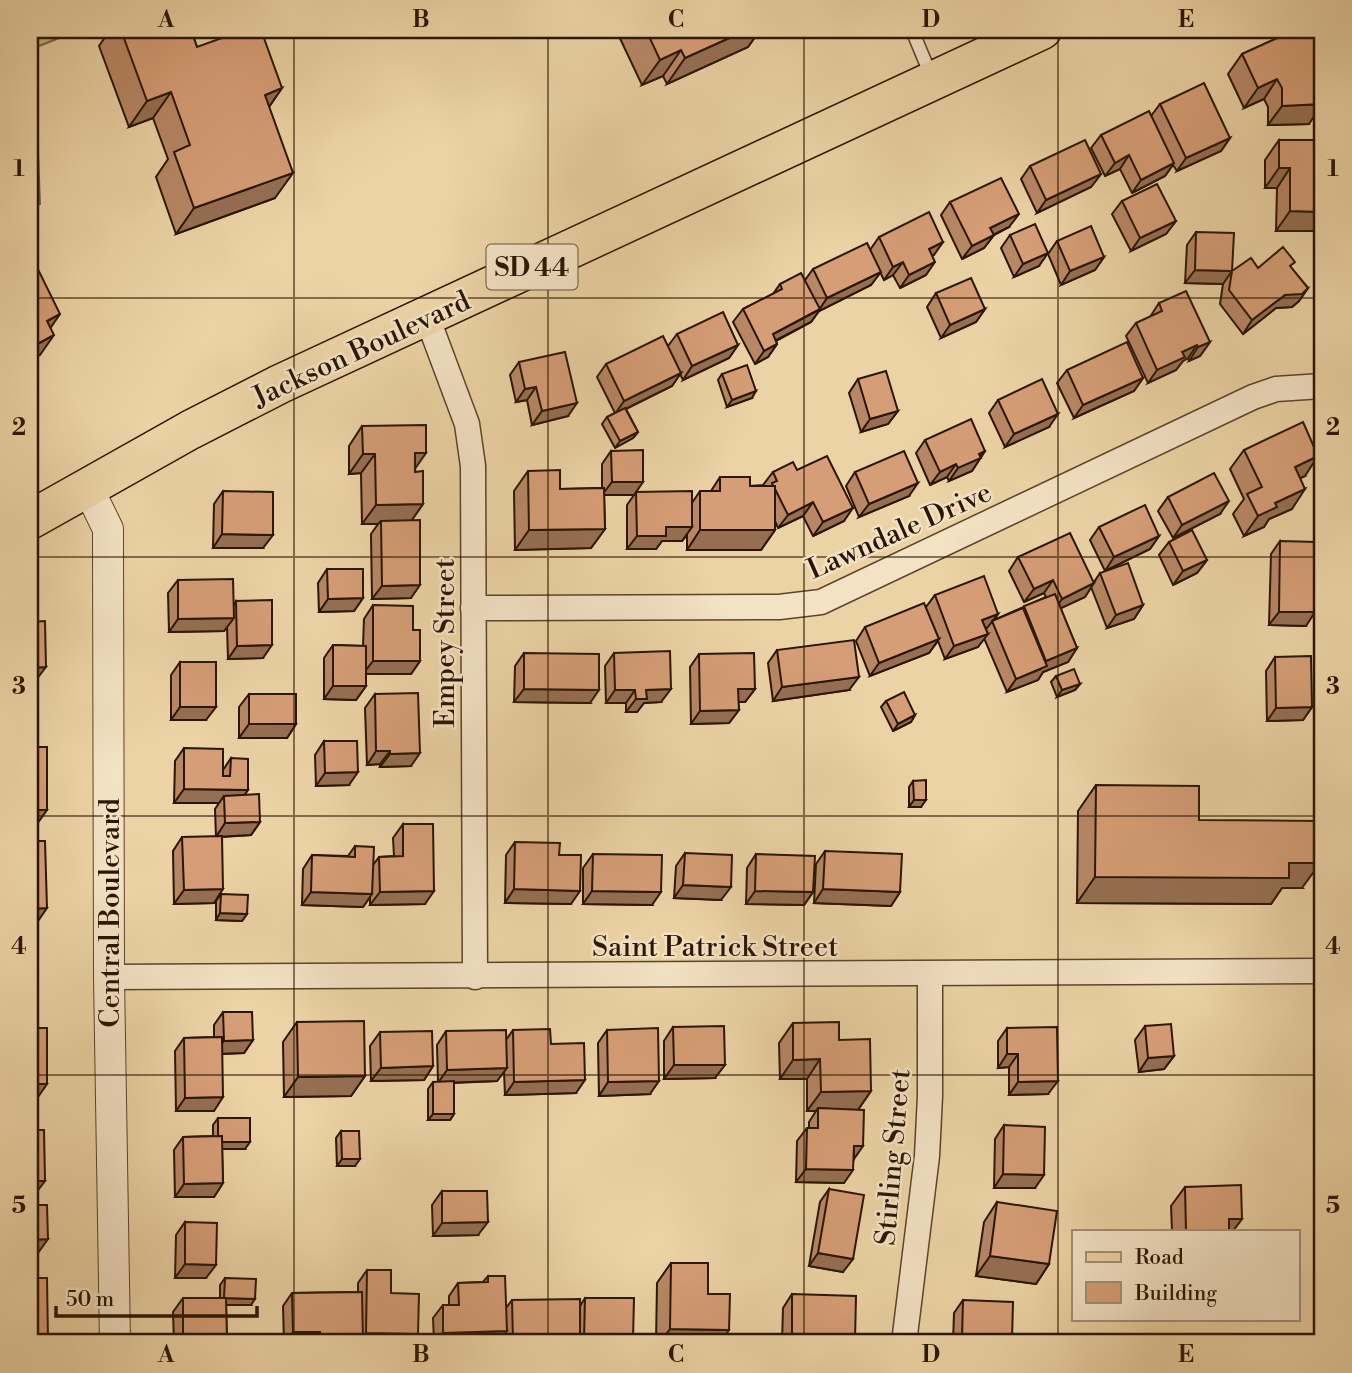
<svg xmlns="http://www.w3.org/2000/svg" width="1352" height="1373" font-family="'Libre Bodoni',serif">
<defs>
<pattern id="park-dots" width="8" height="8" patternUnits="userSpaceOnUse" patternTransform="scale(1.75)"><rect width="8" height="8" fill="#c0ba81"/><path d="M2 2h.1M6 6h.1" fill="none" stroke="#a59f6e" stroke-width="1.8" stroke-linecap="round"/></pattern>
</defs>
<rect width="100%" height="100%" fill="#ecd3a5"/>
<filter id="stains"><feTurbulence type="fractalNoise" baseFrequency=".00286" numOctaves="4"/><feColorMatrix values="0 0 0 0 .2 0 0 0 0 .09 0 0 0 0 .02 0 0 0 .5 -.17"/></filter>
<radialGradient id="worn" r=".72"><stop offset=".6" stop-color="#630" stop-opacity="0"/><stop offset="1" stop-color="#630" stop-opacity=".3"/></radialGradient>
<path fill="url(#park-dots)" stroke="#766840" stroke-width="2" d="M30 30H79L34 48 40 204H30Z"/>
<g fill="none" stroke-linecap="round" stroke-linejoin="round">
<defs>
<path id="service" d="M912 30 932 78"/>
<g id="minor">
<path d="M427 317 467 424 473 466 475 977"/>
<path d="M473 608 779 607 821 602 1253 397 1276 389 1322 386"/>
<path d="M109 977 1322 971"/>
<path d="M904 1343 927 1156 930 1096V974"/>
</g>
<path id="tertiary" d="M88 488 108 529V542L109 977 115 1343"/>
<path id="primary" d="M30 520 190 430 280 384 1042 30"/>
</defs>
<use href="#service" stroke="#5b4429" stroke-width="15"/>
<use href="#minor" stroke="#5b4429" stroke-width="27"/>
<use href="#tertiary" stroke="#5b4429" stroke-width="32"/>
<use href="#primary" stroke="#2b1500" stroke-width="41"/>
<use href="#service" stroke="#f3e2c4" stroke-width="12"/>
<use href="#minor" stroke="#f3e2c4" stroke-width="24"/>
<use href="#tertiary" stroke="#f3e2c4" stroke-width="30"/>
<use href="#primary" stroke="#ecd3a5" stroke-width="38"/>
</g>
<g fill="#b88865" stroke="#2b1500" stroke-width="2">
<path d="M110 30H191L197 47 282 88 269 107 275 198 176 234 156 177 168 159 153 118 129 127 99 46Z"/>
<path d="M616 30H760L748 47 667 84 663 76 642 85Z"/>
<path d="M1295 30 1309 124 1268 125V107L1264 99 1244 108 1228 74 1242 54Z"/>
<path d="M1160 104 1230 138 1221 151 1177 171 1173 165 1165 176 1132 193 1120 169 1105 176 1091 148 1101 135 1151 116Z"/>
<path d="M1279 140 1318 231H1276L1277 188H1265V160Z"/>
<path d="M1030 166 1101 174 1091 187 1037 213 1021 179Z"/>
<path d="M1122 201 1176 221 1166 234 1131 251 1112 214Z"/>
<path d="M950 202 1009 227 994 235 984 248 962 259 941 215Z"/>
<path d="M1196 232 1232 271 1258 268H1291L1308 288 1299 301 1292 307 1276 308 1243 334 1220 304 1223 284 1185 283 1187 245Z"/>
<path d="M1010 235 1039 266 1014 277 1001 248Z"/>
<path d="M879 237 943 242 932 256 926 275 900 288 893 275 884 280 880 272 871 285 819 311 811 322 776 341 777 344 768 357 755 364 733 322 743 309 773 294 780 284 805 280 813 269 870 250Z"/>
<path d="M1057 241 1104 257 1095 270 1061 285 1048 254Z"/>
<path d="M936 293 985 309 976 322 941 338 927 307Z"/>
<path d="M1159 303 1210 342 1200 356 1189 361 1188 358 1183 361 1176 370 1148 383 1126 336 1136 323 1150 317Z"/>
<path d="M677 334 738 345 729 358 683 380 680 374 672 386 626 409 638 432 633 438 615 448 602 424 607 417 615 413 597 377 606 364 668 346Z"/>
<path d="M519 362 568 416 532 425 527 400 516 402 510 375Z"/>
<path d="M1067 370 1143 378 1134 391 1074 418 1057 383Z"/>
<path d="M722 374 752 398 727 407 718 380Z"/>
<path d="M858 379 898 411 888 424 861 432 849 393Z"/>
<path d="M998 400 1049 427 1005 447 989 413Z"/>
<path d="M362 426 415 469 423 504 412 520 411 598 372 599 371 534 378 524H362L361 473 349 474V446Z"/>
<path d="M925 440 985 451 972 471 949 481 947 477 930 485 916 453Z"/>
<path d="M1244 450 1305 476 1300 478 1292 509 1269 519 1264 527 1244 536 1233 514 1244 499 1230 469Z"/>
<path d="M611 451 634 495H604L605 529 591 548 515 550 514 491 528 471 560 489 602 488V464Z"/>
<path d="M797 470 844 521 813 536 803 516 778 528 775 521V530L761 550H687V535L682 541H662L656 549H627V505L636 492 692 503 700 491H711L720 477 750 486 763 485 773 472Z"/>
<path d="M855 472 909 496 859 517 846 486Z"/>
<path d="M223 491 263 548H213L214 504Z"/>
<path d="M1168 497 1220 514 1173 538 1158 511Z"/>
<path d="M1099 527 1159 536 1150 549 1105 571 1090 540Z"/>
<path d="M1280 541 1306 626 1269 625 1271 554Z"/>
<path d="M1169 542 1207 560 1197 573 1173 585 1159 555Z"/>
<path d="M1018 557 1094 582 1100 573 1143 605 1134 619 1107 628 1091 587 1085 597 1060 608 1077 648 1068 662 1043 672 1038 680 1007 692 984 638 978 647 945 659 938 641 929 653 870 676 856 641 865 627 926 607 935 595 998 614 994 620 1046 597 1044 593 1024 602 1009 571Z"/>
<path d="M327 569 363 598 354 611 319 612 318 583Z"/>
<path d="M178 580 234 605 236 601 263 658 228 659 227 627 224 631 169 632 168 593Z"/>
<path d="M373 605 413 630 420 661 411 674H366V686L356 700 324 699V658L333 645 363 646 364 619Z"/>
<path d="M777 650 849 690 773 701 768 663Z"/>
<path d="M524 653 590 703 514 702 515 666Z"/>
<path d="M614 653 661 702 644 703 637 712H626V703H606L605 666Z"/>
<path d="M699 654 755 689 745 702H738L739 710 729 723 691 724 690 667Z"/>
<path d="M1275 657 1312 707 1303 720 1267 721 1266 671Z"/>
<path d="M180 662 206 720H171V675Z"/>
<path d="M1056 676 1080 684 1075 690 1057 697 1051 682Z"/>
<path d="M249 694 296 724 287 738H239V707Z"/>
<path d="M375 694 411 766 380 767V764L367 765 365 708Z"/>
<path d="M886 701 915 715 911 722 893 731 881 707Z"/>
<path d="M324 741 349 785 316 786 315 755Z"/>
<path d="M184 748 223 770 231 758 248 790 244 795 260 822 251 835 222 837 214 903 174 904 173 851 182 837H216L215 809 219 803H174L175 761Z"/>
<path d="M913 781 921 807H909V787Z"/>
<path d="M1096 785 1199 820 1302 888H1282L1271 904 1077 903 1078 811Z"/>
<path d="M403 824 425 904 370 905V897L363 907 302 905 303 869 312 855 348 856 355 846 373 865 379 857 394 856 393 838Z"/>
<path d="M515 842 559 855 571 904 505 903 506 855Z"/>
<path d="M825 851 900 892 891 906 814 903 816 864Z"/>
<path d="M685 853 721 900 674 898 676 866Z"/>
<path d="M593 854 652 905 583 904V868Z"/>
<path d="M756 854 813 892 804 905 746 904 747 868Z"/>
<path d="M221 894 247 914 242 921 216 920V901Z"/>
<path d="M223 1012 253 1040 244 1053 222 1054 214 1111H176L175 1051 184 1038 214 1037V1025Z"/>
<path d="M297 1022 365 1076 351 1096 284 1097 283 1042Z"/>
<path d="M793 1023 839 1040 871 1091 858 1110 854 1159 844 1183 796 1182 797 1141 807 1128H809V1122L816 1111H807V1079H780L779 1043Z"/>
<path d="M1145 1026 1174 1056 1164 1069 1139 1072 1135 1040Z"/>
<path d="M673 1027 715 1078 664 1079V1041Z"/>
<path d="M1007 1028 1048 1094 1009 1095V1067L998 1068V1041Z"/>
<path d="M513 1030 551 1044 576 1093 505 1095 504 1071 497 1081 454 1083V1114L450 1120H428V1089L433 1082H438L437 1045 446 1031 506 1040Z"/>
<path d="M607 1030 650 1094 599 1096 598 1043Z"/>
<path d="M380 1032 433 1066 424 1080 371 1081 370 1046Z"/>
<path d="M218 1118 245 1149H222L223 1183 214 1197H175L174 1150 183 1137 213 1136V1125Z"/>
<path d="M1004 1125 1035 1188H994L995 1139Z"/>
<path d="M341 1131 355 1166H337L336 1138Z"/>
<path d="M1185 1187 1233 1231H1172L1171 1206Z"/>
<path d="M829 1189 843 1272 809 1266 820 1202Z"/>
<path d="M442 1191 478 1235 433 1236 432 1205Z"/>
<path d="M997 1202 1049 1264 1036 1284 976 1276 984 1222Z"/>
<path d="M185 1222 206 1278H175L176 1235Z"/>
<path d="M671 1263 708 1294 720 1343H656L657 1283Z"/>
<path d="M367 1270 391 1293 418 1334 412 1343H284L283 1306 292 1293 358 1292V1283Z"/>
<path d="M488 1276 506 1308 512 1300 580 1306 585 1298 631 1343H503V1337L498 1343H434L433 1318 443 1305H449V1296L458 1283 483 1282Z"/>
<path d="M225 1278 251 1305H226L227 1341 225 1343H174L173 1312 183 1298H220V1285Z"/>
<path d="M792 1294 855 1340 852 1343H782L783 1308Z"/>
<path d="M963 1300 1010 1343H953L954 1313Z"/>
</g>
<g fill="#966f53" stroke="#2b1500" stroke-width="2">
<path d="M747 30H760L748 47 667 84 685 58Z"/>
<path d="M681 50 663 76 642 85 660 60Z"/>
<path d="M1277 79 1264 99 1244 108 1258 88Z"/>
<path d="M282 88 264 114 265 95Z"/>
<path d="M171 92 153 118 129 127 147 101Z"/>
<path d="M1322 104 1309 124 1268 125 1282 106Z"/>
<path d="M1230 138 1221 151 1177 171 1186 158Z"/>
<path d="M1129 155 1120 169 1105 176 1115 163Z"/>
<path d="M1174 163 1165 176 1132 193 1141 180Z"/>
<path d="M1279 168H1290L1277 188H1265Z"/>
<path d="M293 173 275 198 176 234 194 208Z"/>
<path d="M1101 174 1091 187 1037 213 1046 200Z"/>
<path d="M1290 211 1322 212V225L1318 231H1276Z"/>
<path d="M1019 214 1009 227 981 241 990 228Z"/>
<path d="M1176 221 1166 234 1131 251 1140 238Z"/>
<path d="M994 235 984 248 962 259 972 246Z"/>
<path d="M943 242 934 255 920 262 929 249Z"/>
<path d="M1048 253 1039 266 1014 277 1023 264Z"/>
<path d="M1104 257 1095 270 1061 285 1070 271Z"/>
<path d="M903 262 893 275 884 280 893 267Z"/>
<path d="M935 262 926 275 900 288 909 275Z"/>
<path d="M1195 270 1232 271 1223 284 1185 283Z"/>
<path d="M881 272 871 285 819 311 811 322 763 347 773 334 819 310 827 298Z"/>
<path d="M1308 288 1299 301 1292 307 1276 308 1243 334 1252 320 1285 295Z"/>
<path d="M985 309 976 322 941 338 950 325Z"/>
<path d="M60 314 47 333V321Z"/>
<path d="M54 335 40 355 30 360V348Z"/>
<path d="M1210 342 1200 356 1189 361 1198 347Z"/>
<path d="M777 344 768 357 755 364 764 351Z"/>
<path d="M738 345 729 358 683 380 692 366Z"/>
<path d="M1197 345 1188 358 1183 361 1176 370 1148 383 1157 370 1182 352Z"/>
<path d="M681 373 672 386 615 414 624 401Z"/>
<path d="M1143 378 1134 391 1074 418 1083 405Z"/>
<path d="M536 387 527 400 516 402 525 389Z"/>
<path d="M756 391 752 398 727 407 732 400Z"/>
<path d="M577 403 568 416 532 425 542 411Z"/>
<path d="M898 411 888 424 861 432 870 419Z"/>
<path d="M1058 414 1049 427 1005 447 1014 434Z"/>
<path d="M638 432 633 438 615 448 620 441Z"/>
<path d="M985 451 972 471 949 481 958 468Z"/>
<path d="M415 453H426L412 473Z"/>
<path d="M363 454H375L361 473 349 474Z"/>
<path d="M1318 456 1305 476 1282 487 1295 467Z"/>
<path d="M956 464 947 477 930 485 940 472Z"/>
<path d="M612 482H643L634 495H602Z"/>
<path d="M918 483 909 496 859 517 869 504Z"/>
<path d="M1305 489 1292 509 1269 519 1264 527 1244 536 1258 516 1275 503Z"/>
<path d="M1229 501 1220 514 1173 538 1182 525Z"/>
<path d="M813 502 803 516 778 528 788 515Z"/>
<path d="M423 504 409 524 381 521 378 524H362L376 505Z"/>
<path d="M853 508 844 521 813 536 823 522Z"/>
<path d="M666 527H692L682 541H662L656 549H627L637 536Z"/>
<path d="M605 529 591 548 515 550 529 530Z"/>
<path d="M700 530H775L761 550H687Z"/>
<path d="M222 534 273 535 263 548H213Z"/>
<path d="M1159 536 1150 549 1105 571 1114 557Z"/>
<path d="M1207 560 1197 573 1173 585 1183 571Z"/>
<path d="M1053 580 1044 593 1024 602 1034 589Z"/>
<path d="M1094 583 1085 597 1053 612 1062 599Z"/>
<path d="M420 585 411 598 372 599 382 586Z"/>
<path d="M363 598 354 611 319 612 328 599Z"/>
<path d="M1143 605 1134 619 1107 628 1116 615Z"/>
<path d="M1279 612H1315L1306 626 1269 625Z"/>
<path d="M998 614 987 628 973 633 982 620Z"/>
<path d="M234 618 224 631 169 632 178 619Z"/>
<path d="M988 634 978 647 945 659 954 646Z"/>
<path d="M939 639 929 653 870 676 879 663Z"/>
<path d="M272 645 263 658 228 659 237 646Z"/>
<path d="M1077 648 1068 662 1043 672 1038 680 1007 692 1016 679 1041 669 1046 661Z"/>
<path d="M373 661H420L411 674H363Z"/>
<path d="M46 667 36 680 30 681V668Z"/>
<path d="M859 677 849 690 773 701 782 687Z"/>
<path d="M1080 684 1075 690 1057 697 1062 690Z"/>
<path d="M333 686H366L356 700 324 699Z"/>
<path d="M524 689 599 690 590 703 514 702Z"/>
<path d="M671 689 661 702 644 703 637 712H626L636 699 646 690Z"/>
<path d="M738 689H755L745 702H729Z"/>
<path d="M615 690H635L626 703H606Z"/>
<path d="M180 707H216L206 720H171Z"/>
<path d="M1312 707 1303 720 1267 721 1276 708Z"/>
<path d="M739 710 729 723 691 724 700 711Z"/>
<path d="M915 715 911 722 893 731 898 724Z"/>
<path d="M249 724H296L287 738H239Z"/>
<path d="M376 751H390L380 764 367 765Z"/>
<path d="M420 753 411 766 380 767 390 754Z"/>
<path d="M358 772 349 785 316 786 325 773Z"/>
<path d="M184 789 248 790 238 804 224 796 219 803H174Z"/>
<path d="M914 800H926L921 807H909Z"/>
<path d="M30 810H47L37 824H30Z"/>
<path d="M260 822 251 835 216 837 225 823Z"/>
<path d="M1289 863H1320L1302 888H1282L1271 904 1077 903 1095 877Z"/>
<path d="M683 885 731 887 721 900 674 898Z"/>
<path d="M223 889 214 903 174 904 184 890Z"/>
<path d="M514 889 580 891 571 904 505 903Z"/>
<path d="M823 889 900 892 891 906 814 903Z"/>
<path d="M434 891 425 904 370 905 380 892Z"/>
<path d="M592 891 661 892 652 905 583 904Z"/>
<path d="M755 891 813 892 804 905 746 904Z"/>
<path d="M311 892 372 894 363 907 302 905Z"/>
<path d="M47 908 38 921 30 922V909Z"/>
<path d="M220 913 247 914 242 921 216 920Z"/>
<path d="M253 1040 244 1053 214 1054 224 1041Z"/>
<path d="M1007 1054H1018L1009 1067 998 1068Z"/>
<path d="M1174 1056 1164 1069 1139 1072 1148 1058Z"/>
<path d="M820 1059 807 1079H780L793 1060Z"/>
<path d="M674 1065H725L715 1078 664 1079Z"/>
<path d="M433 1066 424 1080 371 1081 381 1068Z"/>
<path d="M507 1068 497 1081 438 1083 447 1070Z"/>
<path d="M365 1076 351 1096 284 1097 298 1077Z"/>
<path d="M585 1080 576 1093 505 1095 514 1082Z"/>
<path d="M659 1081 650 1094 599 1096 608 1082Z"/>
<path d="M1058 1081 1048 1094 1009 1095 1018 1082Z"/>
<path d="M30 1084H47L38 1097H30Z"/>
<path d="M871 1091 857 1111 818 1108 816 1111H807L821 1092Z"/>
<path d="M223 1097 214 1111H176L185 1098Z"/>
<path d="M433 1114H454L450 1120H428Z"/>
<path d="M218 1142H250L245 1149H213Z"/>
<path d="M854 1146H863L854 1159Z"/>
<path d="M342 1159H360L355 1166H337Z"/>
<path d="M806 1169 853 1170 844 1183 796 1182Z"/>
<path d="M1003 1174 1044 1175 1035 1188H994Z"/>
<path d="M30 1181H45L35 1194H30Z"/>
<path d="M223 1183 214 1197H175L184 1184Z"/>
<path d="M1229 1219H1242L1233 1231H1221Z"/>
<path d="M488 1222 478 1235 433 1236 442 1223Z"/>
<path d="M48 1239 38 1253H30V1240Z"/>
<path d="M818 1253 853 1259 843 1272 809 1266Z"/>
<path d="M990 1256 1049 1264 1036 1284 976 1276Z"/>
<path d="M185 1264 216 1265 206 1278H175Z"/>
<path d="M224 1298 255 1299 251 1305H220Z"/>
<path d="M670 1329 729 1330 720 1343H660Z"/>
<path d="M507 1331 498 1343H436L443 1333Z"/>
<path d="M293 1332H320L312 1343H285Z"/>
<path d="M366 1333 418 1334 412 1343H320L360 1342Z"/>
<path d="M962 1338 1012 1340 1010 1343H959Z"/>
<path d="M580 1339 577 1343H511L513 1340Z"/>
<path d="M792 1339 855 1340 852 1343H788Z"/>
<path d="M584 1340H633L631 1343H582Z"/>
<path d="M30 1341H48L47 1343H30Z"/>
<path d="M183 1341H227L225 1343H182Z"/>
</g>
<g fill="#d69e76" stroke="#2b1500" stroke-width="2">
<path d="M121 30H191L197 47 244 30H261L282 88 265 95 293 173 194 208 174 152 190 145 171 92 147 101Z"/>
<path d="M646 30H747L685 58 681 50 660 60Z"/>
<path d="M1295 30H1321L1322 104 1282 106V88L1277 79 1258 88 1242 54Z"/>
<path d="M1204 83 1230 138 1186 158 1160 104Z"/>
<path d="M1149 111 1174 163 1141 180 1129 155 1115 163 1101 135Z"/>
<path d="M1085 140 1101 174 1046 200 1030 166Z"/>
<path d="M1279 140H1322V212L1290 211V168H1279Z"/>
<path d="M1001 178 1019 214 990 228 994 235 972 246 950 202Z"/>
<path d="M1157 184 1176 221 1140 238 1122 201Z"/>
<path d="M929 212 943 242 929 249 935 262 909 275 903 262 893 267 879 237Z"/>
<path d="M1035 224 1048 253 1023 264 1010 235Z"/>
<path d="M1091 226 1104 257 1070 271 1057 241Z"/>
<path d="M1196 232 1234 233 1232 271 1195 270Z"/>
<path d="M867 243 881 272 827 298 813 269Z"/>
<path d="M1283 247 1295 262 1290 266 1308 288 1302 294 1285 295 1252 320 1229 290 1232 271 1251 258 1258 268Z"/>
<path d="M30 253 60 314 47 321 54 335 30 348Z"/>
<path d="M801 273 820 309 773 334 777 344 764 351 743 309 782 289 780 284Z"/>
<path d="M971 278 985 309 950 325 936 293Z"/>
<path d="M1186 291 1210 342 1198 347 1197 345 1182 352 1185 357 1157 370 1136 323 1162 311 1159 303Z"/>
<path d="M723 312 738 345 692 366 677 334Z"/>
<path d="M663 336 681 373 624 401 606 364Z"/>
<path d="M1127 342 1143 378 1083 405 1067 370Z"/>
<path d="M565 352 577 403 542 411 536 387 525 389 519 362Z"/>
<path d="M747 365 756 391 732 400 722 374Z"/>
<path d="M886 371 898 411 870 419 858 379Z"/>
<path d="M1042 379 1058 414 1014 434 998 400Z"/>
<path d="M625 408 638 432 620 441 607 417Z"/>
<path d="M971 419 985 451 979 454 981 458 958 468 956 464 940 472 925 440Z"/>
<path d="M1303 422 1318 456 1295 467 1305 489 1275 503 1277 507 1258 516 1247 494 1262 487 1244 450Z"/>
<path d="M426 425V453H415V472L423 471V504L376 505 375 454H363L362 426Z"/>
<path d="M643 450V482H612L611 451Z"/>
<path d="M904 451 918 483 869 504 855 472Z"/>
<path d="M827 456 853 508 823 522 813 502 788 515 775 489V486H773L772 483 777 481 773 472 793 462 797 470Z"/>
<path d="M560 470V489L604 488 605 529 529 530 528 471Z"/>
<path d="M1214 473 1229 501 1182 525 1168 497Z"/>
<path d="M720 477H750V486H775V530H700V491H720Z"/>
<path d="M223 491 273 492V535L222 534Z"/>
<path d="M692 491V527H666V536H637L636 492Z"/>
<path d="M1145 505 1159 536 1114 557 1099 527Z"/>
<path d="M420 520V585L382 586 381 521Z"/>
<path d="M1192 530 1207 560 1183 571 1169 542Z"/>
<path d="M1070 533 1094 583 1062 599 1053 580 1034 589 1018 557Z"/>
<path d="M1280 541 1317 542 1315 612H1279Z"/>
<path d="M1128 563 1143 605 1116 615 1100 573Z"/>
<path d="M327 569H363V598L328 599Z"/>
<path d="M984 576 998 614 982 620 988 634 954 646 935 595Z"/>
<path d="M233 579 234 618 178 619V580Z"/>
<path d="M1055 594 1077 648 1046 661 1024 606Z"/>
<path d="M272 600V645L237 646 236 601Z"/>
<path d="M924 603 939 639 879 663 865 627Z"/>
<path d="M373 605 413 606V630H420V661H373Z"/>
<path d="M1023 608 1047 666 1016 679 992 621Z"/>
<path d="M45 621 46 667 30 668V622Z"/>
<path d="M854 640 859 677 782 687 777 650Z"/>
<path d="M333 645 366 646V686H333Z"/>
<path d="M670 651 671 689 646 690 647 699H636L635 690H615L614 653Z"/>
<path d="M524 653 599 654V690L524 689Z"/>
<path d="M754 653 755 689H738L739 710 700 711 699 654Z"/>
<path d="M1311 656 1312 707 1276 708 1275 657Z"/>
<rect x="180" y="662" width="36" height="45"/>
<path d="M1074 669 1080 684 1062 690 1056 676Z"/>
<path d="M30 686H34L35 710H30Z"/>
<path d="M904 692 915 715 898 724 886 701Z"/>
<path d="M418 693 420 753 390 754V751H376L375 694Z"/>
<rect x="249" y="694" width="47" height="30"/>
<path d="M324 741H357L358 772 325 773Z"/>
<rect x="30" y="747" width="17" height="63"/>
<path d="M184 748 223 749V776H230L231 758 248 759V790L184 789Z"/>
<path d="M926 780V800H914L913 781Z"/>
<path d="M1096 785 1199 786V820L1320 821V863H1289V878L1095 877Z"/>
<path d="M259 794 260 822 225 823 224 796Z"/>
<path d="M403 824H433L434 891 380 892 379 857 403 856Z"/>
<path d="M222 836 223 889 184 890 182 837Z"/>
<path d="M30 841H45L47 908 30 909Z"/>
<path d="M515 842 560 843 559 855H581L580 891 514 889Z"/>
<path d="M355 846 374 847 372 894 311 892 312 855 355 857Z"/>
<path d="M825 851 902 854 900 892 823 889Z"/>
<path d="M685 853 732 855 731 887 683 885Z"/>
<path d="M593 854 662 855 661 892 592 891Z"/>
<path d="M756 854 815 856 813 892 755 891Z"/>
<path d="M221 894 248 895 247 914 220 913Z"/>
<path d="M223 1012H252L253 1040 224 1041Z"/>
<path d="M364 1021 365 1076 298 1077 297 1022Z"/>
<path d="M839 1022V1040L870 1039 871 1091 821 1092 820 1059 793 1060V1023Z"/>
<path d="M1171 1024 1174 1056 1148 1058 1145 1026Z"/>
<path d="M724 1026 725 1065H674L673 1027Z"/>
<path d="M1057 1027 1058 1081 1018 1082V1054H1007V1028Z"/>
<rect x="30" y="1028" width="17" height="56"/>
<path d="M658 1028 659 1081 608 1082 607 1030Z"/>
<path d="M550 1029 551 1044 584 1043 585 1080 514 1082 513 1030Z"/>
<path d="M506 1030 507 1068 447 1070 446 1031Z"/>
<path d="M432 1031 433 1066 381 1068 380 1032Z"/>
<path d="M222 1037 223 1097 185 1098 184 1038Z"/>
<path d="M454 1081V1114H433V1082Z"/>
<path d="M818 1108 864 1110 863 1146H854L853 1170 806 1169 807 1128H818Z"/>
<path d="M30 1112H34V1130H44L45 1181H30Z"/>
<path d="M218 1118H250V1142H222V1136H218Z"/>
<path d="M1004 1125 1045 1127 1044 1175 1003 1174Z"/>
<path d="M341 1131H359L360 1159H342Z"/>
<path d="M222 1136 223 1183 184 1184 183 1137Z"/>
<path d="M1241 1185 1242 1219H1229V1231H1186L1185 1187Z"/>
<path d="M829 1189 864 1195 853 1259 818 1253Z"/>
<path d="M442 1191H487L488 1222 442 1223Z"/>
<path d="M997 1202 1057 1211 1049 1264 990 1256Z"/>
<path d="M30 1205H47L48 1239 30 1240Z"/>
<path d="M185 1222 217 1223 216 1265 185 1264Z"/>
<path d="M671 1263H708V1294H730L729 1330 670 1329Z"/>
<path d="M367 1270H391V1293L419 1294 418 1334 366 1333Z"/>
<path d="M488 1276H505L507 1331 443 1333V1305H459L458 1283 488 1282Z"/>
<path d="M30 1278H47L48 1341H30Z"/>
<path d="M225 1278 256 1279 255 1299 224 1298Z"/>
<path d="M362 1292 363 1342 320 1343V1332H293L292 1293Z"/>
<path d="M792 1294 856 1296 855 1340 792 1339Z"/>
<path d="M183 1298H226L227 1341H183Z"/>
<path d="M585 1298H634L633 1340H584Z"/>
<path d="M580 1299V1339L513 1340 512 1300Z"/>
<path d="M963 1300 1013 1302 1012 1340 962 1338Z"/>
</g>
<path fill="none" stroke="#2b1500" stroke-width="2" stroke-opacity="0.55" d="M294 30V1343M548 30V1343M804 30V1343M1058 30V1343M30 298H1322M30 557H1322M30 816H1322M30 1075H1322"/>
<g text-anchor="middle" stroke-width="5" stroke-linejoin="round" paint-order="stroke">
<rect fill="#f3e2c4" stroke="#67523b" stroke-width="2" x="486.5" y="244.5" width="91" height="45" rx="5"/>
<g font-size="26" font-weight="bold" fill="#2b1500">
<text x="532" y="276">SD 44</text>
</g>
<g font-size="28" fill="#2b1500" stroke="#f3e2c4">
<text transform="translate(361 348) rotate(-25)" y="10">Jackson Boulevard</text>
<text transform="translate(899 530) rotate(-24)" y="10">Lawndale Drive</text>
<text transform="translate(444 643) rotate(-90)" y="10">Empey Street</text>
<text transform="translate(109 913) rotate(-90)" y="10">Central Boulevard</text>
<text x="715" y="956">Saint Patrick Street</text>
<text transform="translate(892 1157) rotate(-85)" y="10">Stirling Street</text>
</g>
</g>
<rect width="1352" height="1373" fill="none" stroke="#ecd3a5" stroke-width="77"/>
<rect x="1072" y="1230" width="228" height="91" fill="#f3e2c4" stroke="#a39076" stroke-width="2"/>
<rect x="1086" y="1252" width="35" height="10" fill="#ecd3a5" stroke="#a39076" stroke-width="2"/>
<text x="1135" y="1264" font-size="21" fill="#2b1500">Road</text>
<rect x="1086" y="1282" width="35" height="21" fill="#d69e76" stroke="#a39076" stroke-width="2"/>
<text x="1135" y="1300" font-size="21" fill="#2b1500">Building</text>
<path d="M56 1306v10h201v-10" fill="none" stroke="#2b1500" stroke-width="3.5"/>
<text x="66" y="1306" font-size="21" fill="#2b1500" stroke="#f3e2c4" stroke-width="5" paint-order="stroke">50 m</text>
<rect x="38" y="38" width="1276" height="1296" fill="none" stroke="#2b1500" stroke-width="2.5"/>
<g font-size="23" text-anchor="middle" font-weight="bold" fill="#2b1500">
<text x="166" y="27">A</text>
<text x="421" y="27">B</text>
<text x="676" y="27">C</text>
<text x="931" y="27">D</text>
<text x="1186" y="27">E</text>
<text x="19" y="176">1</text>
<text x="1333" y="176">1</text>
<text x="19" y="435">2</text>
<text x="1333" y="435">2</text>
<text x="19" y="694">3</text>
<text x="1333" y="694">3</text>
<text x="19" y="954">4</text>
<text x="1333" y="954">4</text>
<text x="19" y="1213">5</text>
<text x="1333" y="1213">5</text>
<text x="166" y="1362">A</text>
<text x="421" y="1362">B</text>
<text x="676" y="1362">C</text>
<text x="931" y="1362">D</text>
<text x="1186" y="1362">E</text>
</g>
<rect width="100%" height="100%" filter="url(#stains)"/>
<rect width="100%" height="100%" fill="url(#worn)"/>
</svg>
